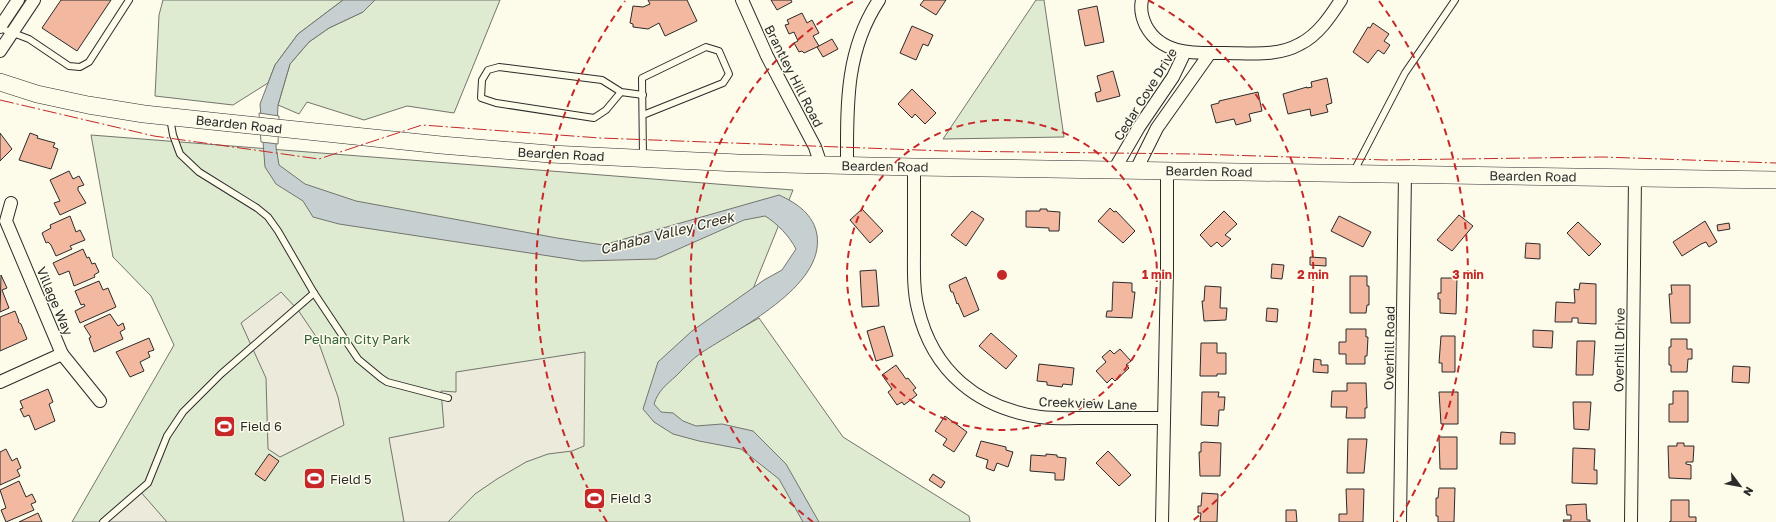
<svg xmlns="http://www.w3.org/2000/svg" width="1776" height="522" font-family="'Golos Text',sans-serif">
<rect width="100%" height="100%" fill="#fdfbea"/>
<g fill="#deebd1" stroke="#74746e">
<path d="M163 0H343L298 34 275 65 268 83 233 105 155 96 159 15Z"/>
<path d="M375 0H500L454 113 407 106 364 120 307 102 299 114 278 105 290 64 309 42 329 28 363 12Z"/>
<path d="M1036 0H1044L1064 137 943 139Z"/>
<path d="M91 135 793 190 736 331 759 318 843 437 969 516 970 522H72L174 345 151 296 113 257Z"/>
</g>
<g fill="#eceadb" stroke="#74746e">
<path d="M281 292 298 310 317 338 338 397 344 425 280 457 268 449 266 378 241 323Z"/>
<path d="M585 352 584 446 572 451 548 454 526 462 497 479 475 494 448 522H404L389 438 444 427 441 391 456 392V372Z"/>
<path d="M139 490 167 522H103Z"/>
</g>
<path fill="#c7d0d0" stroke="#74746e" d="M343 0H375L363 12 329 28 309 42 290 64 278 105 276 147 279 165 305 184 356 201 557 238 603 245 779 195C797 203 814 215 817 235 825 287 737 329 701 353 692 359 684 368 676 376 666 385 658 391 654 404L661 412 673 413 683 421 696 426 722 424 753 431 786 464 819 522H803L779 479 741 449 699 441 673 434 654 422 643 409 658 362 692 331 764 280 782 270 796 249C790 237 777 223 765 216L744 220 656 259 582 261 339 224 313 217 303 201 276 184 265 167 260 104 275 65 298 34Z"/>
<path fill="#fdfbea" stroke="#74746e" d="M259 113 279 116 278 144 261 142Z"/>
<g fill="#f2b8a0" stroke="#2b2b2b">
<path d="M61 0H111L77 51 42 28Z"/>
<path d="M648 0H687L697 21 665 36 659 23 648 29 633 27V24L630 23 633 6 643 7 650 4Z"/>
<path d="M771 0H791L792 2 777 10Z"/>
<path d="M924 0H946L936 15 920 5Z"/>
<path d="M1097 6 1104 42 1085 46 1078 10Z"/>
<path d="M802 13 807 23 812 20 819 33 813 36 819 46 804 53 802 51 799 52 794 43 798 41 794 32 789 34 785 25 789 24 787 20Z"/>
<path d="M1373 23 1389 34 1384 41 1390 45 1384 54 1378 50 1368 63 1353 52 1368 27 1370 28Z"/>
<path d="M912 26 933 35 928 46 923 44 916 60 900 53Z"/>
<path d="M832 39 838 49 823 57 817 47Z"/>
<path d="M1113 71 1120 96 1097 102 1095 93 1101 91 1097 76Z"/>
<path d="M1327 78 1332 103 1326 105 1328 112 1311 116 1310 109 1288 114 1283 94 1307 87V88L1312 87 1311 82Z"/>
<path d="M912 89 936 113 925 124 915 114 912 118 898 104Z"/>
<path d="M1258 92 1262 111 1249 114 1251 121 1236 125 1234 119 1216 123 1211 105 1219 103V101Z"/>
<path d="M0 133 12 149 0 161Z"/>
<path d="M30 133 38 136 37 138 55 143 53 147 58 149 51 169 19 160Z"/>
<path d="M69 171 73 179 79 176 84 185 78 187V190L86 203 60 215 54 203 60 201 50 180Z"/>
<path d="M1110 208 1114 212 1116 211 1135 231 1123 243 1098 221Z"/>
<path d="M862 209 883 231 870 243 850 220Z"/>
<path d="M1040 209H1047V211L1060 212 1059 231H1049V228L1026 227V211H1040Z"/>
<path d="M972 211 984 219 966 246 951 235Z"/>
<path d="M1224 211 1237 224 1225 235 1231 239 1222 247 1217 242 1211 247 1200 235Z"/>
<path d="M1459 215 1473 226 1452 251 1437 240Z"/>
<path d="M70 216 76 232 80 230 85 240 70 246 72 249 56 256 51 245 48 242 46 243 42 233 51 228 50 225Z"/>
<path d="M1339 216 1371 232 1363 247 1331 231Z"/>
<path d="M1705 221 1717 242 1709 247 1706 242 1701 244 1682 256 1673 242Z"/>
<path d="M1578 222 1601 244 1589 256 1567 233Z"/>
<path d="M1729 223 1730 229 1718 231 1717 225Z"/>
<path d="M1526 243 1540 244V259L1525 258Z"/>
<path d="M83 249 87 258 89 257 92 264 95 263 99 272 94 275 95 277 74 286 69 271 59 275 53 263Z"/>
<path d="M1310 257 1326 258V266L1310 265Z"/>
<path d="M1272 264 1284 265 1282 279 1271 278Z"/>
<path d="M876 270 879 306 862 307 860 271Z"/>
<path d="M1 275 7 288 2 290 9 308 0 312Z"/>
<path d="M1350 276H1367V286H1369V305H1367L1366 313H1350Z"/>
<path d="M966 277 979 310 964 317 958 303 957 304 953 292H951L949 285Z"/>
<path d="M1441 278H1457L1456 314 1440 313V299H1438V293H1441Z"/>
<path d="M99 281 103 290 108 288 116 307 80 323 75 311 85 306 84 304 81 305 75 291Z"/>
<path d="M1113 282 1132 283V292H1135L1132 318 1106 317 1107 311H1112Z"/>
<path d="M1580 283 1596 284V324L1578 323V318H1572V322H1555L1556 302 1575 303 1574 289 1579 290Z"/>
<path d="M1671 285H1690V323H1671L1669 294H1672Z"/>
<path d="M1205 286 1221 287 1220 308H1227L1226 320 1204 321 1202 301H1204Z"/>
<path d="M1267 308 1278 309 1277 322 1266 321Z"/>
<path d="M15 311 19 321 18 322 21 324 27 339 0 351V317Z"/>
<path d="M110 314 118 326 123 323 125 329 120 332 123 339 94 352 89 338 91 337 84 326Z"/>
<path d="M884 326 893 356 876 361 867 331Z"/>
<path d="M1346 329H1366V337H1368L1367 356H1365V364H1346V354H1339V342H1346Z"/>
<path d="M1533 330 1553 331 1552 348 1533 347Z"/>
<path d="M991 333 1017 356 1006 369 979 346Z"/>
<path d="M1441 336H1455V372H1442V363H1439Z"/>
<path d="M149 338 154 350 148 352 150 357 140 362 144 371 130 377 116 352Z"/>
<path d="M1671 339H1687V349H1692V359H1688L1687 372H1671V365H1669V347H1671Z"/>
<path d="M1577 341H1595L1593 375H1576Z"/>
<path d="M1201 343H1217V353H1226V374H1217V376H1200Z"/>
<path d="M1120 349 1131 361 1126 365 1129 368 1115 381 1112 378 1107 383 1096 371 1106 362 1102 357 1110 350 1114 354Z"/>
<path d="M1314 359 1321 360V365H1328V373L1313 372Z"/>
<path d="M1039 364 1074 368 1072 385 1063 384 1062 387 1047 385V382L1037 381Z"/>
<path d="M896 365 906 379 908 378 916 388 913 390 917 395 904 405 902 402 897 405 888 392 892 389 882 375Z"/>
<path d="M1733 366 1750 367 1749 383 1732 382Z"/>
<path d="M1347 383H1366L1367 408H1365V418H1346L1347 407H1331L1332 391H1347Z"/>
<path d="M48 389 53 402 49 404 55 421 35 430 29 415 24 417 20 409 23 408 20 401Z"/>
<path d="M1673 391H1688V422H1669V404H1673Z"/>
<path d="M1202 392H1219L1218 397H1225L1224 410H1219L1218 426 1201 425Z"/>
<path d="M1439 392H1458V424H1441Z"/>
<path d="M1573 402H1591L1589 430 1574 429Z"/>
<path d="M945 416 967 432 954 452 943 445 947 439 935 431Z"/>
<path d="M1501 432 1515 433V444H1500Z"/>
<path d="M1439 437H1457V469H1440Z"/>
<path d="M1348 439H1367L1364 473H1347Z"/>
<path d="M981 441 1006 447V450L1013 452 1008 467 997 463 994 471 986 468 988 460 976 456Z"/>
<path d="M1204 442 1221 443 1220 476H1200L1199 452H1201V443Z"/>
<path d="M1677 443H1684V446H1694L1693 462H1686V464L1691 465V479L1669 478 1668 446H1677Z"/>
<path d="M1573 448 1595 449 1594 470H1597V484L1572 483Z"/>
<path d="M6 449 12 461 17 458 21 468 17 470 20 476 0 485V452Z"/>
<path d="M1108 451 1131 475 1119 486 1096 463Z"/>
<path d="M269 454 279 461 265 481 255 474Z"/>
<path d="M1046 454 1057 455V457L1066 458 1064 480H1055V473L1030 471 1031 455 1046 456Z"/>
<path d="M933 474 945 482 941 488 929 480Z"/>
<path d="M19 481 26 497 32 494 36 502 31 504 34 510 6 522 1 510 6 508 0 490Z"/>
<path d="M1439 488H1455L1454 522H1438V516H1436V498H1438Z"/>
<path d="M1346 489H1364L1363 522H1339V514H1347Z"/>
<path d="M1202 493 1218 494 1217 522H1200L1201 513H1198V506H1201Z"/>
<path d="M1671 500H1689V517H1696V522H1669L1671 521Z"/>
<path d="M1586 504 1587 520H1590V522H1564L1563 520H1571V515H1567L1566 505Z"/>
<path d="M1286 510H1296L1297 522H1286Z"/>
<path d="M38 513 42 522H19Z"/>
</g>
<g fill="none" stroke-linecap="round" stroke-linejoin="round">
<defs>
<g id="lane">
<path d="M0 28 29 39 69 66 80 67 89 62 129 0"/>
<path d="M621 92 606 110 594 118 496 103 481 98 482 80 488 70 499 67 602 80 621 92 643 95"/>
<path d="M643 115 723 83 729 74 719 51 706 47 642 78 643 157"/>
<path d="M170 118 173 135 180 154 199 172 257 208 268 217 278 231 314 293 358 359 381 378 387 382 448 398"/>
<path d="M1354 171 1405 73 1455 0"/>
<path d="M103 522 148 483 167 436 183 412 221 374 314 293"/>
</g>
<g id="street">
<path d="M742 0 767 56 815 147 821 165"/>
<path d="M1142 0C1140 9 1142 18 1146 26 1162 56 1197 53 1225 53 1250 53 1277 57 1300 44 1318 35 1330 17 1341 0"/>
<path d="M0 27 18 0"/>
<path d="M0 51 34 0"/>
<path d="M847 165C847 106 845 51 879 0"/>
<path d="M914 167C914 194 914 222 914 249 914 269 913 289 918 309 933 372 978 408 1040 417 1056 419 1073 418 1089 418 1114 418 1139 418 1164 418"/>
<path d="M1114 170 1139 127 1173 77 1185 52"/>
<path d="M1136 170 1157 128 1210 53"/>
<path d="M11 203 6 221 62 354 100 401"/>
<path d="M0 382 62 354"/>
<path d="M1162 522 1167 270V170"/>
<path d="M1400 522 1405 174"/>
<path d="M1631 522 1635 178"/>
</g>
<path id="secondary" d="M0 82 37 94 88 105 144 114 441 145 550 154 738 163 914 167 1776 180"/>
</defs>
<use href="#lane" stroke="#2b2b2b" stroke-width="8"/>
<use href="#street" stroke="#2b2b2b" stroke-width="14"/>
<use href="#secondary" stroke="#2b2b2b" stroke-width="18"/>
<use href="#lane" stroke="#fdfbea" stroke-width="6"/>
<use href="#street" stroke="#fdfbea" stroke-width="12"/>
<use href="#secondary" stroke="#fdfbea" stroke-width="17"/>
<path stroke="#c62828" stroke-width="1" stroke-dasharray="14 3 2 3" stroke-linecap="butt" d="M0 100 154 136 319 159 422 125 600 138 945 151 1194 154 1387 160 1603 157 1776 163"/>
</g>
<g fill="none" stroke="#c62828" stroke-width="2" stroke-dasharray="7 5">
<circle cx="1002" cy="275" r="155"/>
<path d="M813 522A311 311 0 0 1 856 0M1148 0A311 311 0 0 1 1191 522"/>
<path d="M607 522A466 466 0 0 1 625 1M1379 1A466 466 0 0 1 1397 522"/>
</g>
<defs>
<symbol id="stadium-square" viewBox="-11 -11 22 22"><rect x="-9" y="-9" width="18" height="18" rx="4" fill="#c62828" stroke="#fdfbea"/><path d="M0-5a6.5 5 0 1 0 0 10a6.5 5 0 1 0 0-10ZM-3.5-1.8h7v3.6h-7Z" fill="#fff"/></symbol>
</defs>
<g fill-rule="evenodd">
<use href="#stadium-square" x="212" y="414" width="25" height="25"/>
<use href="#stadium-square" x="302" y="466" width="25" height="25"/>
<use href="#stadium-square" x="582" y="486" width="25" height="25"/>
</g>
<g text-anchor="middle" stroke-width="3" stroke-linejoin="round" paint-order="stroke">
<g font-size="13" fill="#2b2b2b" stroke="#fdfbea">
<text transform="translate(794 76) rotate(63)" y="5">Brantley Hill Road</text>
<text transform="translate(1145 94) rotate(-58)" y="5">Cedar Cove Drive</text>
<text transform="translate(239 124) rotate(6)" y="5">Bearden Road</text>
<text transform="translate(561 154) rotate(3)" y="5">Bearden Road</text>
<text transform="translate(885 166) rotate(1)" y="5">Bearden Road</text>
<text transform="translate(1209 171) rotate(1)" y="5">Bearden Road</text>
<text transform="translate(1533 176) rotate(1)" y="5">Bearden Road</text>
<text transform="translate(55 301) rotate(67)" y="5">Village Way</text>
<text transform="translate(1389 348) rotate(-89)" y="5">Overhill Road</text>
<text transform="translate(1619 350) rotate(-89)" y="5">Overhill Drive</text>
<text transform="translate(1088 403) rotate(2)" y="5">Creekview Lane</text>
</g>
<g font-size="13" fill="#34623c" stroke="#fdfbea">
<text x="357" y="344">Pelham City Park</text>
</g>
<g font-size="13" fill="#2b2b2b" stroke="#fdfbea" text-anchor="start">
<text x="240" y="431">Field 6</text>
<text x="330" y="484">Field 5</text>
<text x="610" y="503">Field 3</text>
</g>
<g font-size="14" font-style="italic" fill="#2b2b2b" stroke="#fdfbea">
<text transform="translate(667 233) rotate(-14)" y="5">Cahaba Valley Creek</text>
</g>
</g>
<circle cx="1002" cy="275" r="6" fill="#c62828" stroke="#fdfbea" stroke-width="2"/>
<g font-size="12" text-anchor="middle" font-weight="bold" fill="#c62828" stroke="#fdfbea" stroke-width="3" stroke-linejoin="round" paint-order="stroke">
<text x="1157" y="279">1 min</text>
<text x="1313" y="279">2 min</text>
<text x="1468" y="279">3 min</text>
</g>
<g transform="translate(1740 486) rotate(122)" stroke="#fdfbea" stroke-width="3" paint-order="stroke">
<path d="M0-3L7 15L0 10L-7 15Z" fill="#2b2b2b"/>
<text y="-6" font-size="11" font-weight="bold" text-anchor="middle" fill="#2b2b2b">N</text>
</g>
</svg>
